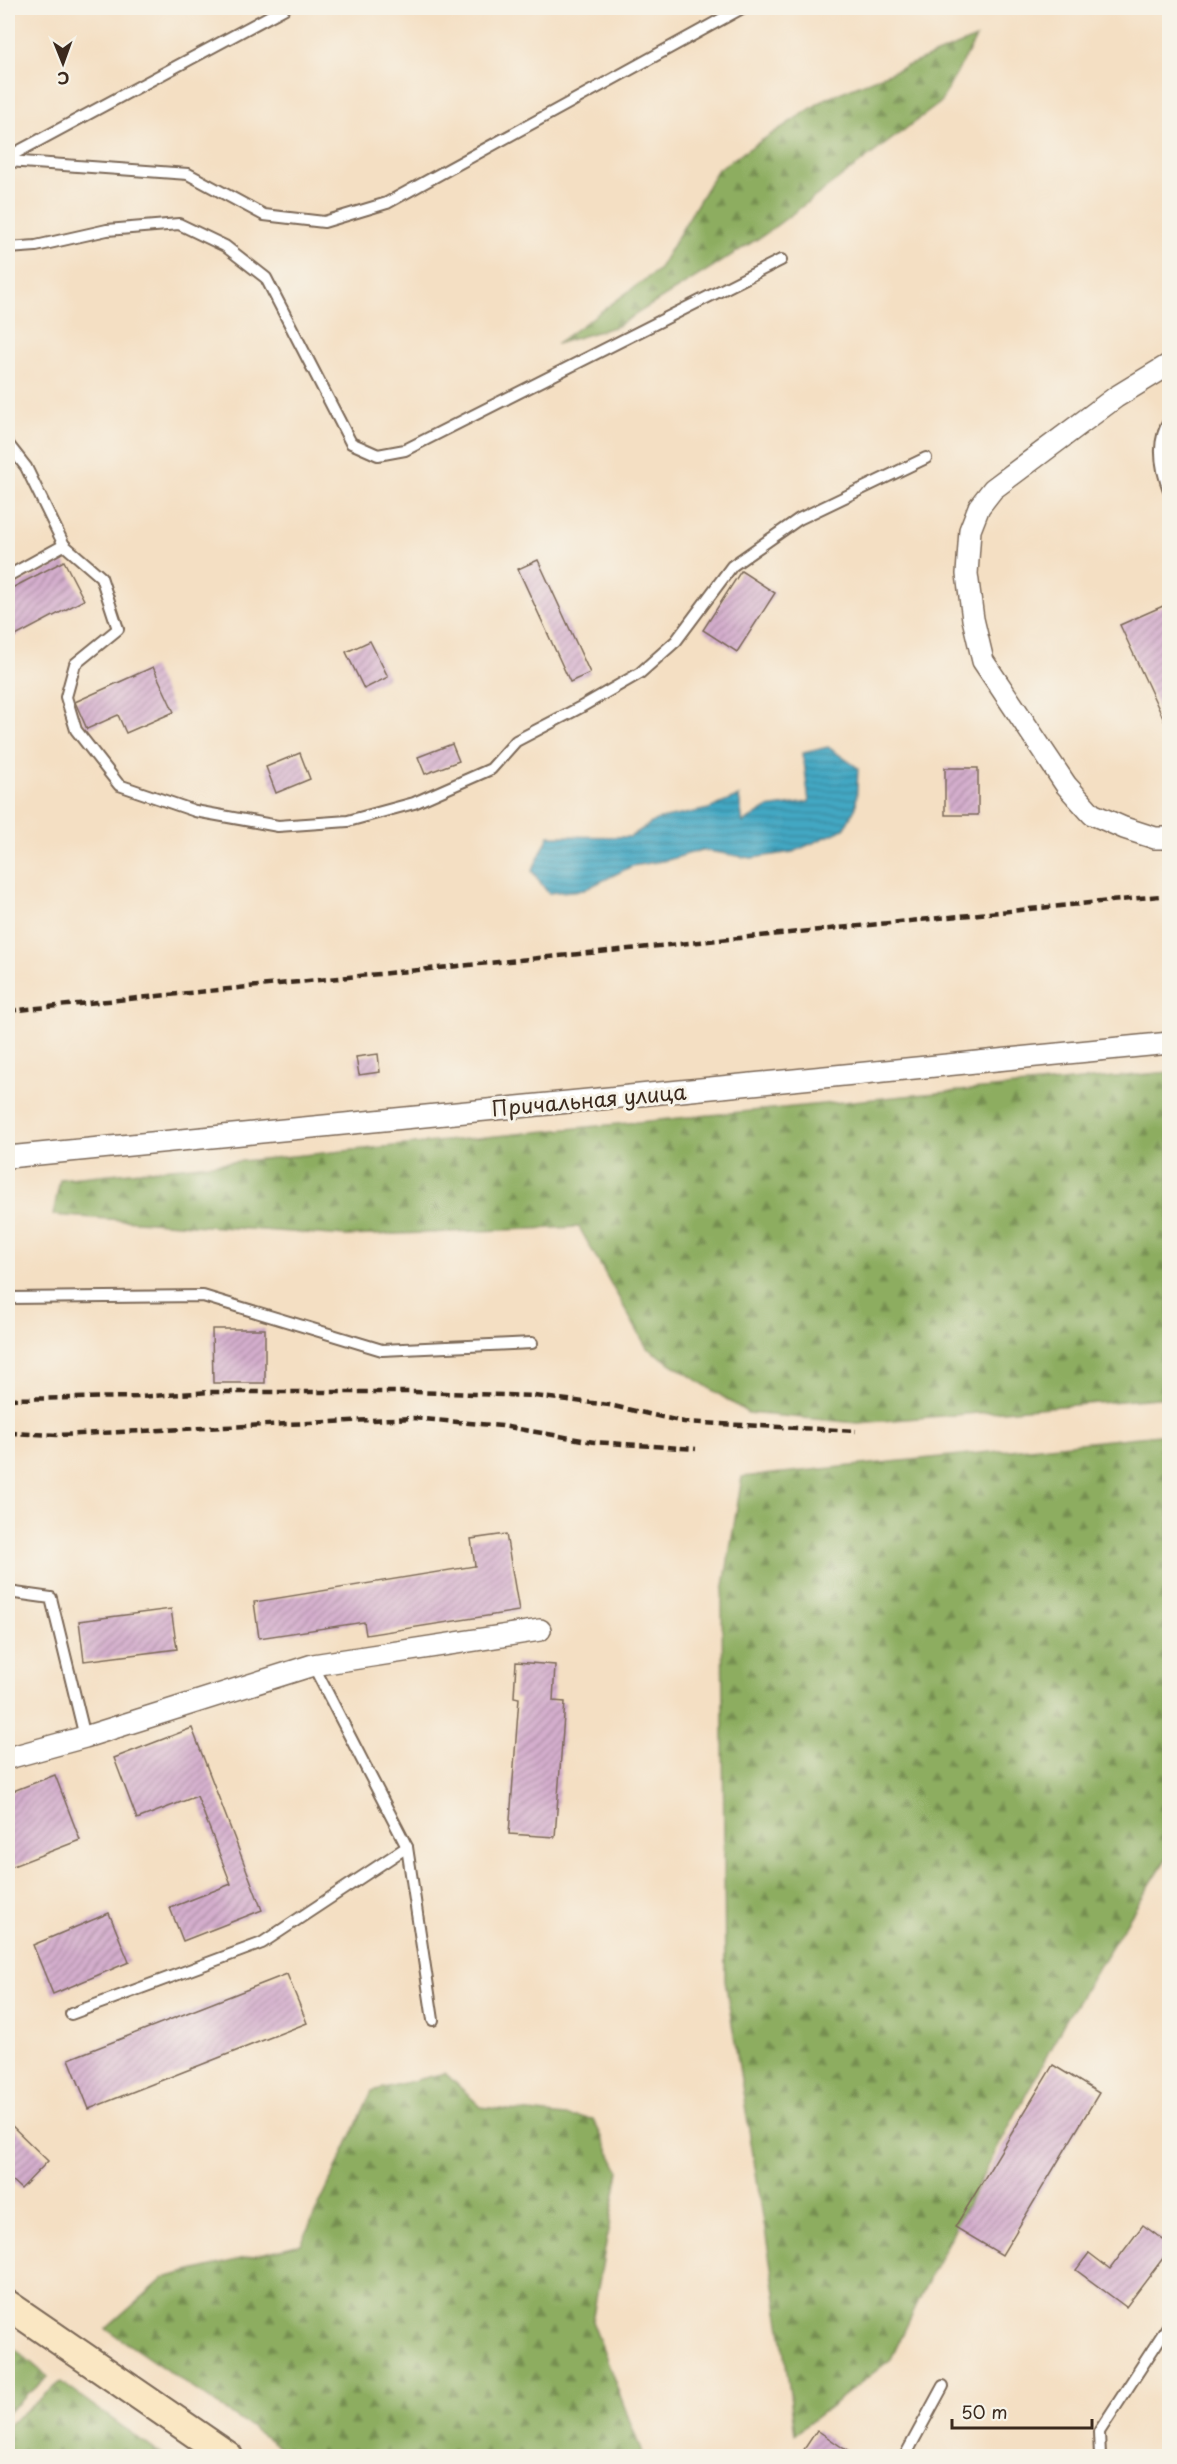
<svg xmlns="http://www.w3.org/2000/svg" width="1177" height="2464" font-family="'Playpen Sans',sans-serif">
<defs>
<pattern id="forest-firs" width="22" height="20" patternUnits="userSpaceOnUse" patternTransform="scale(1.5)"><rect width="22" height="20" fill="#8dad61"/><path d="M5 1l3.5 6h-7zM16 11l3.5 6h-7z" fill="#748d4f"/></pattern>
<pattern id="water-rules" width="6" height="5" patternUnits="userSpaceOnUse" patternTransform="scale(1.5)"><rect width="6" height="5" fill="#43a7c3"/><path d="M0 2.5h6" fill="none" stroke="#39889e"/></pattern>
<pattern id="building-hatch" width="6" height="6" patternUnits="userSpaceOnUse" patternTransform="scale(1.5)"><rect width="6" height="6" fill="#d4aecd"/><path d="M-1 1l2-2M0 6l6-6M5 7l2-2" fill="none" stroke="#ad8ea6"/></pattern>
</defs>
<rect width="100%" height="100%" fill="#f7f3e8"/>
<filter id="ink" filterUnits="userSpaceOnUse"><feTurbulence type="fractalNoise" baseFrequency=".0167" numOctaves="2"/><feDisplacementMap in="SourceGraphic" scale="12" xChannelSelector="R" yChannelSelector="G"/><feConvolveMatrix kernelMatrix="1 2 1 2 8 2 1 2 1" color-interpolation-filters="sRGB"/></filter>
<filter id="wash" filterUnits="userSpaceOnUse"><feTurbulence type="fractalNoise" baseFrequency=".008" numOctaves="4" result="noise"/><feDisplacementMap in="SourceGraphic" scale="24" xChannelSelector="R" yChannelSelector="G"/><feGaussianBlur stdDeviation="1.35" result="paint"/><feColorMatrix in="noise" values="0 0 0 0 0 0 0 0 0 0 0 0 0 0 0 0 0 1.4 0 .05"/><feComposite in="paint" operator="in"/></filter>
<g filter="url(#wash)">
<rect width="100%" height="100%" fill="#f4dfc3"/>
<g fill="url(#forest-firs)" stroke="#646c40" stroke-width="1.5">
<path d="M976 38 940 103 764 235 617 326 556 344 658 270 718 169 827 98Z"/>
<path d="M1169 1072V1397L858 1423 748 1413 647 1348 579 1227 346 1236 53 1215 60 1179 904 1096Z"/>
<path d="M1169 1434V1854L1064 2023 934 2268 891 2359 795 2434 784 2348 725 1980 722 1598 742 1477Z"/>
<path d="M445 2073 481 2107 593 2119 619 2171 592 2321 643 2456H293L106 2329 164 2278 301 2244 372 2091Z"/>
<path d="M8 2343 48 2377 8 2412Z"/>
<path d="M61 2382 163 2456H8V2425Z"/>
</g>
<path fill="url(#water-rules)" stroke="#3f6870" stroke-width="1.5" d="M828 747 858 768 856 807 844 829 793 852 751 858 701 850 668 860 632 866 584 890 548 893 532 871 549 836 630 837 656 820 709 809 739 796 743 823 767 808 809 802 803 753Z"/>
<g id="blocks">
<g fill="url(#building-hatch)">
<path d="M538 560 590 673 570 682 518 569Z"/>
<path d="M64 561 84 600 8 640V590Z"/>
<path d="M741 571 775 593 737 652 703 630Z"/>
<path d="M1163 606 1170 620V733L1120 625Z"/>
<path d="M370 641 388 677 364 689 346 652Z"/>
<path d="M153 667 174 712 126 733 118 715 87 729 75 702Z"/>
<path d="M452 744 459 761 425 774 418 757Z"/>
<path d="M300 753 310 779 276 793 266 767Z"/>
<rect x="945" y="768" width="33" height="47"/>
<path d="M378 1054 380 1072 359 1075 356 1057Z"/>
<path d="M212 1329H265V1383H213Z"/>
<path d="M506 1534 519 1611 366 1635 364 1622 259 1638 254 1602 475 1566 471 1539Z"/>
<path d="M171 1609 177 1649 84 1661 79 1621Z"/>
<path d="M516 1662 555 1665 553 1701 565 1702 555 1837 509 1834 519 1698 514 1697Z"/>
<path d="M192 1728 262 1910 183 1941 170 1908 231 1884 197 1796 137 1819 114 1758Z"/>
<path d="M55 1775 80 1840 8 1868V1793Z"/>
<path d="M109 1913 129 1962 53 1994 33 1945Z"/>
<path d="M287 1974 307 2023 89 2109 69 2059Z"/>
<path d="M1053 2065 1099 2093 1002 2255 955 2227Z"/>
<path d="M8 2122 48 2161 21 2189 8 2177Z"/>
<path d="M1143 2225 1170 2245V2249L1126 2307 1076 2270 1089 2253 1110 2269Z"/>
<path d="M817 2430 856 2457H799Z"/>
</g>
</g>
</g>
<g filter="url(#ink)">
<use href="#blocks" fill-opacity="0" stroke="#7c6958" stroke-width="1.5"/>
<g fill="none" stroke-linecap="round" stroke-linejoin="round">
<defs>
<g id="lane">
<path d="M8 157 285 8"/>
<path d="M8 161 188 174 264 215 324 222 387 203 742 8"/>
<path d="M8 248 36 246 107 230 179 224 225 246 266 278 351 443 378 455 405 450 781 260"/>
<path d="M1170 420C1155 442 1161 470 1170 493"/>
<path d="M8 444 26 467 64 545"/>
<path d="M8 576 64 545 101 577 118 629 75 664 66 697 76 730 119 785 195 811 278 826 348 821 414 803 491 769 516 741 581 707 640 673 676 641 732 566 799 519 926 458"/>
<path d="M8 1298 203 1296 382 1350 532 1343"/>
<path d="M8 1592 51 1598 85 1737"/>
<path d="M313 1665 407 1847 433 2020"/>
<path d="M71 2014 262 1943 407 1847"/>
<path d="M905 2456 943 2386"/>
<path d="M1100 2456 1099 2432 1170 2323"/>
</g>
<g id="street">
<path d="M1170 364 1116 397 993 489 979 507 970 530 967 574 973 619 983 661 1066 785 1092 814 1124 828 1155 838H1170"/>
<path d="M8 1157 1170 1043"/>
<path d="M8 1758 85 1737 313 1665 540 1630"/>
</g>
<path id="secondary" d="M8 2305 228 2456"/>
</defs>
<use href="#lane" stroke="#7c6958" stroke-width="14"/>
<use href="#street" stroke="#7c6958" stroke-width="24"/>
<use href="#secondary" stroke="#7c6958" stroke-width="32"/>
<use href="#lane" stroke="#fff" stroke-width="10"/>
<use href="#street" stroke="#fff" stroke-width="21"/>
<use href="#secondary" stroke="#fae7c3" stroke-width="28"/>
<g stroke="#3b2a1e" stroke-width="4.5" stroke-dasharray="9 4.5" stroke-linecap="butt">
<path d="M8 1011 1170 895"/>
<path d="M8 1399 138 1397 210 1392H415L534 1396 609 1405 684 1422 856 1431"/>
<path d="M8 1433 58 1435 413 1418 502 1426 594 1442 696 1449"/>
</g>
</g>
</g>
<g text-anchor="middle" stroke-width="6" stroke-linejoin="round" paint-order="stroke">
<g font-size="21" fill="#3b2a1e" stroke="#f7f3e8">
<text transform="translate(589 1101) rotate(-5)" y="7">Причальная улица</text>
</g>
</g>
<rect width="1177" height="2464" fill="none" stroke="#f7f3e8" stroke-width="30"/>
<g transform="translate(63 63) rotate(179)" stroke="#f7f3e8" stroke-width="4.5" paint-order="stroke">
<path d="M0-4.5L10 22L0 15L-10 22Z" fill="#3b2a1e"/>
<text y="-9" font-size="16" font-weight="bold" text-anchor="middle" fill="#3b2a1e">С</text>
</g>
<path d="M952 2419v9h140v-9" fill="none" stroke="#3b2a1e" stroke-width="3"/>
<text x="961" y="2419" font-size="18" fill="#3b2a1e" stroke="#f7f3e8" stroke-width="4.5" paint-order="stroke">50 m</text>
</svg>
